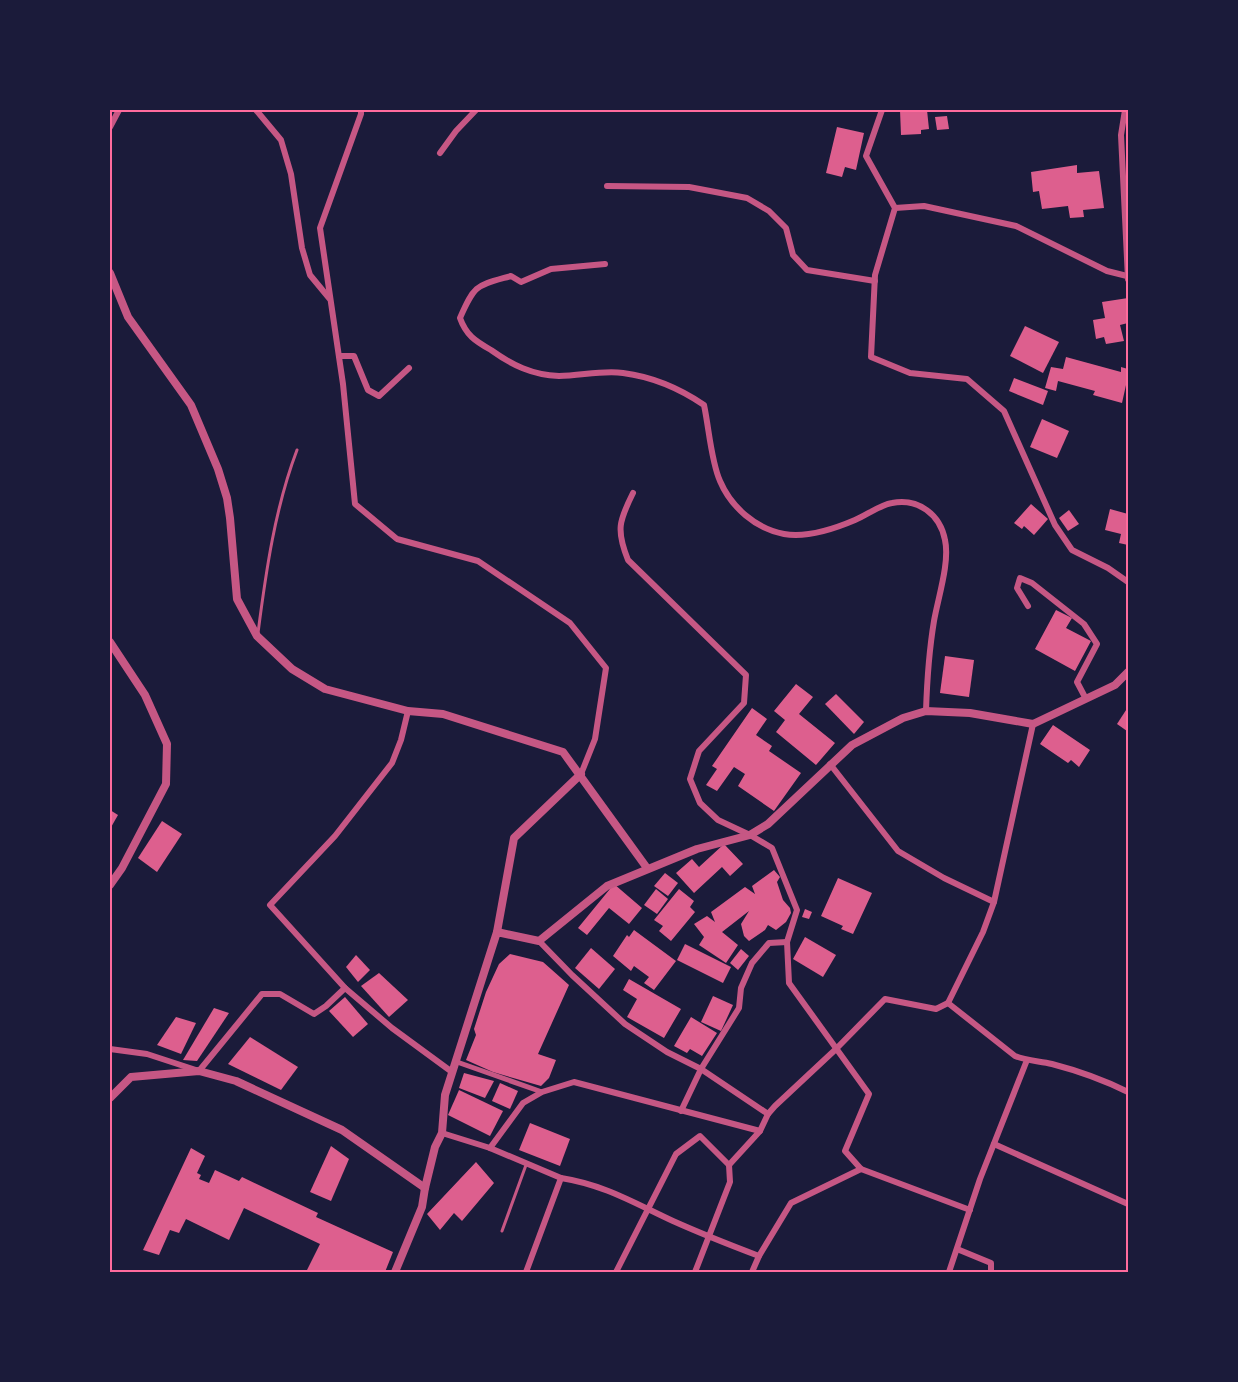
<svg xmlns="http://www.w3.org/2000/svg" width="1238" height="1382" font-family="'Source Sans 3',sans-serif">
<rect width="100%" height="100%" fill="#1b1b3a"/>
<g fill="#dd5f8e">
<path d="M900 110H927L929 129 921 130V134L901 135Z"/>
<path d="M947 116 949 129 937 130 935 117Z"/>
<path d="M837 127 864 133 856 170 845 167 842 177 826 173Z"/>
<path d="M1077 165V173L1099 171 1104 208 1083 210 1084 217 1070 218 1068 206 1042 209 1039 191 1033 192 1031 172Z"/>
<path d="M1128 298V323L1120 325 1124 341 1106 344 1104 337 1096 339 1093 320 1105 318 1102 302Z"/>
<path d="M1025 326 1059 342 1043 373 1010 356Z"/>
<path d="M1066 357 1121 372V367L1128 369V385H1126L1122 403 1093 395 1095 391 1058 381 1056 391 1045 388 1051 367 1063 369Z"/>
<path d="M1014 378 1048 391 1043 405 1009 391Z"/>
<path d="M1042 419 1069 431 1057 458 1030 447Z"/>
<path d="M1031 504 1048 519 1034 535 1024 526 1022 529 1014 523Z"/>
<path d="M1110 509 1128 514V545L1119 543 1121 534 1105 530Z"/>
<path d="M1069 510 1079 524 1068 531 1059 518Z"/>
<path d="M1056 610 1072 618 1066 628 1091 641 1075 671 1035 649Z"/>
<path d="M945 656 974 660 969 697 940 693Z"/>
<path d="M796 684 813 697 799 714 835 743 816 765 776 732 785 720 774 711Z"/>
<path d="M836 694 864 722 854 734 825 704Z"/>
<path d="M1128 707V729L1127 731 1117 724Z"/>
<path d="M752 708 767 719 756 735 772 746 769 751 801 773 774 811 738 786 745 774 734 767 717 791 706 785 717 769 712 766Z"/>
<path d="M1053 725 1090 750 1079 767 1071 760 1068 763 1040 744Z"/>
<path d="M110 810 118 815 110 829Z"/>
<path d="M162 821 182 834 157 872 138 858Z"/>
<path d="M724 844 743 864 730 876 722 867 694 893 676 873 692 859 699 867Z"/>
<path d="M774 870 780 877 777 882 783 900 790 908 791 913 786 922 776 930 768 925 765 930 749 941 744 936 741 924 749 911 722 932 738 945 726 963 699 945 704 937 694 924 707 916 715 922 711 912 745 887 755 894 752 886Z"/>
<path d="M665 873 678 883 668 896 654 886Z"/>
<path d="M838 878 872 893 853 934 841 929 843 926 821 916Z"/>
<path d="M614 884 642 908 629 924 609 908 587 935 578 928Z"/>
<path d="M656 889 668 899 657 914 644 905Z"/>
<path d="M679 889 694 901 690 907 695 912 671 941 659 931 663 926 654 920Z"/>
<path d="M805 909 812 912 809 919 802 917Z"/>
<path d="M634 930 676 961 654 990 644 983 649 977 634 966 631 971 613 956 627 935 629 937Z"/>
<path d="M805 937 836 955 823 977 793 959Z"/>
<path d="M685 944 731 967 723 983 677 960Z"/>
<path d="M591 948 615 969 599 989 575 968Z"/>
<path d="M741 949 749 956 738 970 730 963Z"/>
<path d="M510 954 543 962 569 985 538 1054 556 1060 549 1078 541 1086 493 1072 466 1060 476 1035 474 1029 486 992 499 964Z"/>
<path d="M356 955 370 970 358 982 346 967Z"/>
<path d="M379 973 408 1000 389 1017 361 986Z"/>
<path d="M629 979 681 1009 664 1038 627 1017 637 999 623 990Z"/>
<path d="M713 996 733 1005 721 1031 701 1022Z"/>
<path d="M345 997 368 1024 353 1037 329 1011Z"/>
<path d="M214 1008 229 1013 197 1061 183 1060Z"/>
<path d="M176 1017 196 1023 181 1054 157 1045Z"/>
<path d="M691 1017 717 1033 702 1056 690 1049 687 1053 674 1046Z"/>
<path d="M250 1037 298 1067 281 1090 228 1064Z"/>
<path d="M464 1073 494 1081 485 1098 459 1088Z"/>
<path d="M500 1083 518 1091 510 1109 492 1101Z"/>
<path d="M459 1090 503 1111 490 1136 448 1115Z"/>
<path d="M530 1123 570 1139 560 1166 519 1150Z"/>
<path d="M331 1146 349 1159 331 1201 310 1192Z"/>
<path d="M191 1148 205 1156 197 1173 201 1175 199 1179 209 1183 215 1170 239 1181 242 1177 318 1213 316 1217 393 1252 385 1272H306L320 1244 244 1208 229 1240 186 1219 179 1233 170 1230 159 1255 143 1250Z"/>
<path d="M476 1162 494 1183 462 1221 454 1213 440 1230 427 1214Z"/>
</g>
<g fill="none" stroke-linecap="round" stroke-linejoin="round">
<g stroke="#c65784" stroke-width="3">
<path d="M258 633C266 571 275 508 297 450"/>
<path d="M502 1231 526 1165"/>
</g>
<path stroke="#c65784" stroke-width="5" d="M457 1062 542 1092"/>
<g stroke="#c65784" stroke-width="6">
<path d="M256 110 281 140 291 174 302 248 310 275 329 298"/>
<path d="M361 110V114L320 228 343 384 355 504 397 539 478 561 570 623 606 668 595 739 581 774"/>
<path d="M882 110 866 156 895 208 875 275 871 357 910 373 967 379 1004 411 1055 525 1072 550 1108 568 1128 582"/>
<path d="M1125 110 1121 135 1128 279"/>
<path d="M110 127 119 110"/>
<path d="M440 153 456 131 476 110"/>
<path d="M607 186 689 187 747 198 769 211 786 228 793 255 807 270 875 281"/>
<path d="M895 208 924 206 1016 226 1107 271 1127 276"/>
<path d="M605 264 551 269 521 282 511 276C476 286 475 284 460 318 466 335 475 341 491 350 512 365 532 375 559 376 580 376 602 370 623 373 654 377 679 388 704 405 709 428 711 461 720 481 731 507 756 529 784 534 807 538 834 529 855 520 867 515 880 505 892 503 918 498 940 514 945 540 950 562 938 598 934 621 929 651 927 681 926 711"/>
<path d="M339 356H354L368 390 379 396 409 368"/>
<path d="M633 493C619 521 616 530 628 560L746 675 744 703 699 751 690 779 700 803 718 820 750 835 772 848 797 910 787 942 789 983 869 1094 845 1151 861 1169 791 1203 759 1256 752 1272"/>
<path d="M1028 606 1017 588 1020 578 1032 583 1084 624 1097 644 1077 682 1086 699"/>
<path d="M408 711 401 740 392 763 335 836 270 905 345 988 392 1028 452 1072"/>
<path d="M830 764 898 851 944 878 994 902 1033 724"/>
<path d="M994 902 983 932 948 1003 1015 1056C1027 1061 1040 1061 1052 1064 1079 1071 1104 1080 1128 1092"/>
<path d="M539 941 572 975 625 1024 667 1052 701 1069 768 1114"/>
<path d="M110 1049 147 1054 199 1071 262 994H280L314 1014 326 1006 345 988"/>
<path d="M681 1111 701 1069 739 1008 741 988 752 963 769 943 787 942"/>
<path d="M442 1133 490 1148 561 1178"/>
<path d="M994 1144 1128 1204"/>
<path d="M490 1148 523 1103 542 1092 574 1082 760 1131"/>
<path d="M861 1169 970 1210"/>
<path d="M957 1249 991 1263V1272"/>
<path d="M526 1272 561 1178C605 1185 634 1203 673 1221 702 1234 730 1245 759 1256"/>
<path d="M616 1272 676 1154 700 1136 729 1165 760 1131 768 1114 775 1106 836 1049 885 999 936 1009 948 1003"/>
<path d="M695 1272 730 1182 729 1165"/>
<path d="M949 1272 980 1179 1027 1060"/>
</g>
<g stroke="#c65784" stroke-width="8">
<path d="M110 273 128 317 191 405 218 469 227 498 230 518 237 599 257 636 292 669 325 689 408 711 443 714 563 752 647 868"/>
<path d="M110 642 145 695 167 744 166 784 122 868 110 885"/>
<path d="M497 932 514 838 581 774"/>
<path d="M110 1098 131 1077 199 1071 236 1081 342 1130 425 1188"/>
<path d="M395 1272 422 1207 425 1188 435 1147 442 1133 445 1095 497 932 539 941 607 886 697 849 750 835 768 824 852 745 903 718 926 711 970 713 1033 724 1115 685 1128 672"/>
</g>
</g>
<rect width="1238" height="1382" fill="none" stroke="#1b1b3a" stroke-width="222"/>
<rect x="111" y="111" width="1016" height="1160" fill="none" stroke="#ff6b9d" stroke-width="2"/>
</svg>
